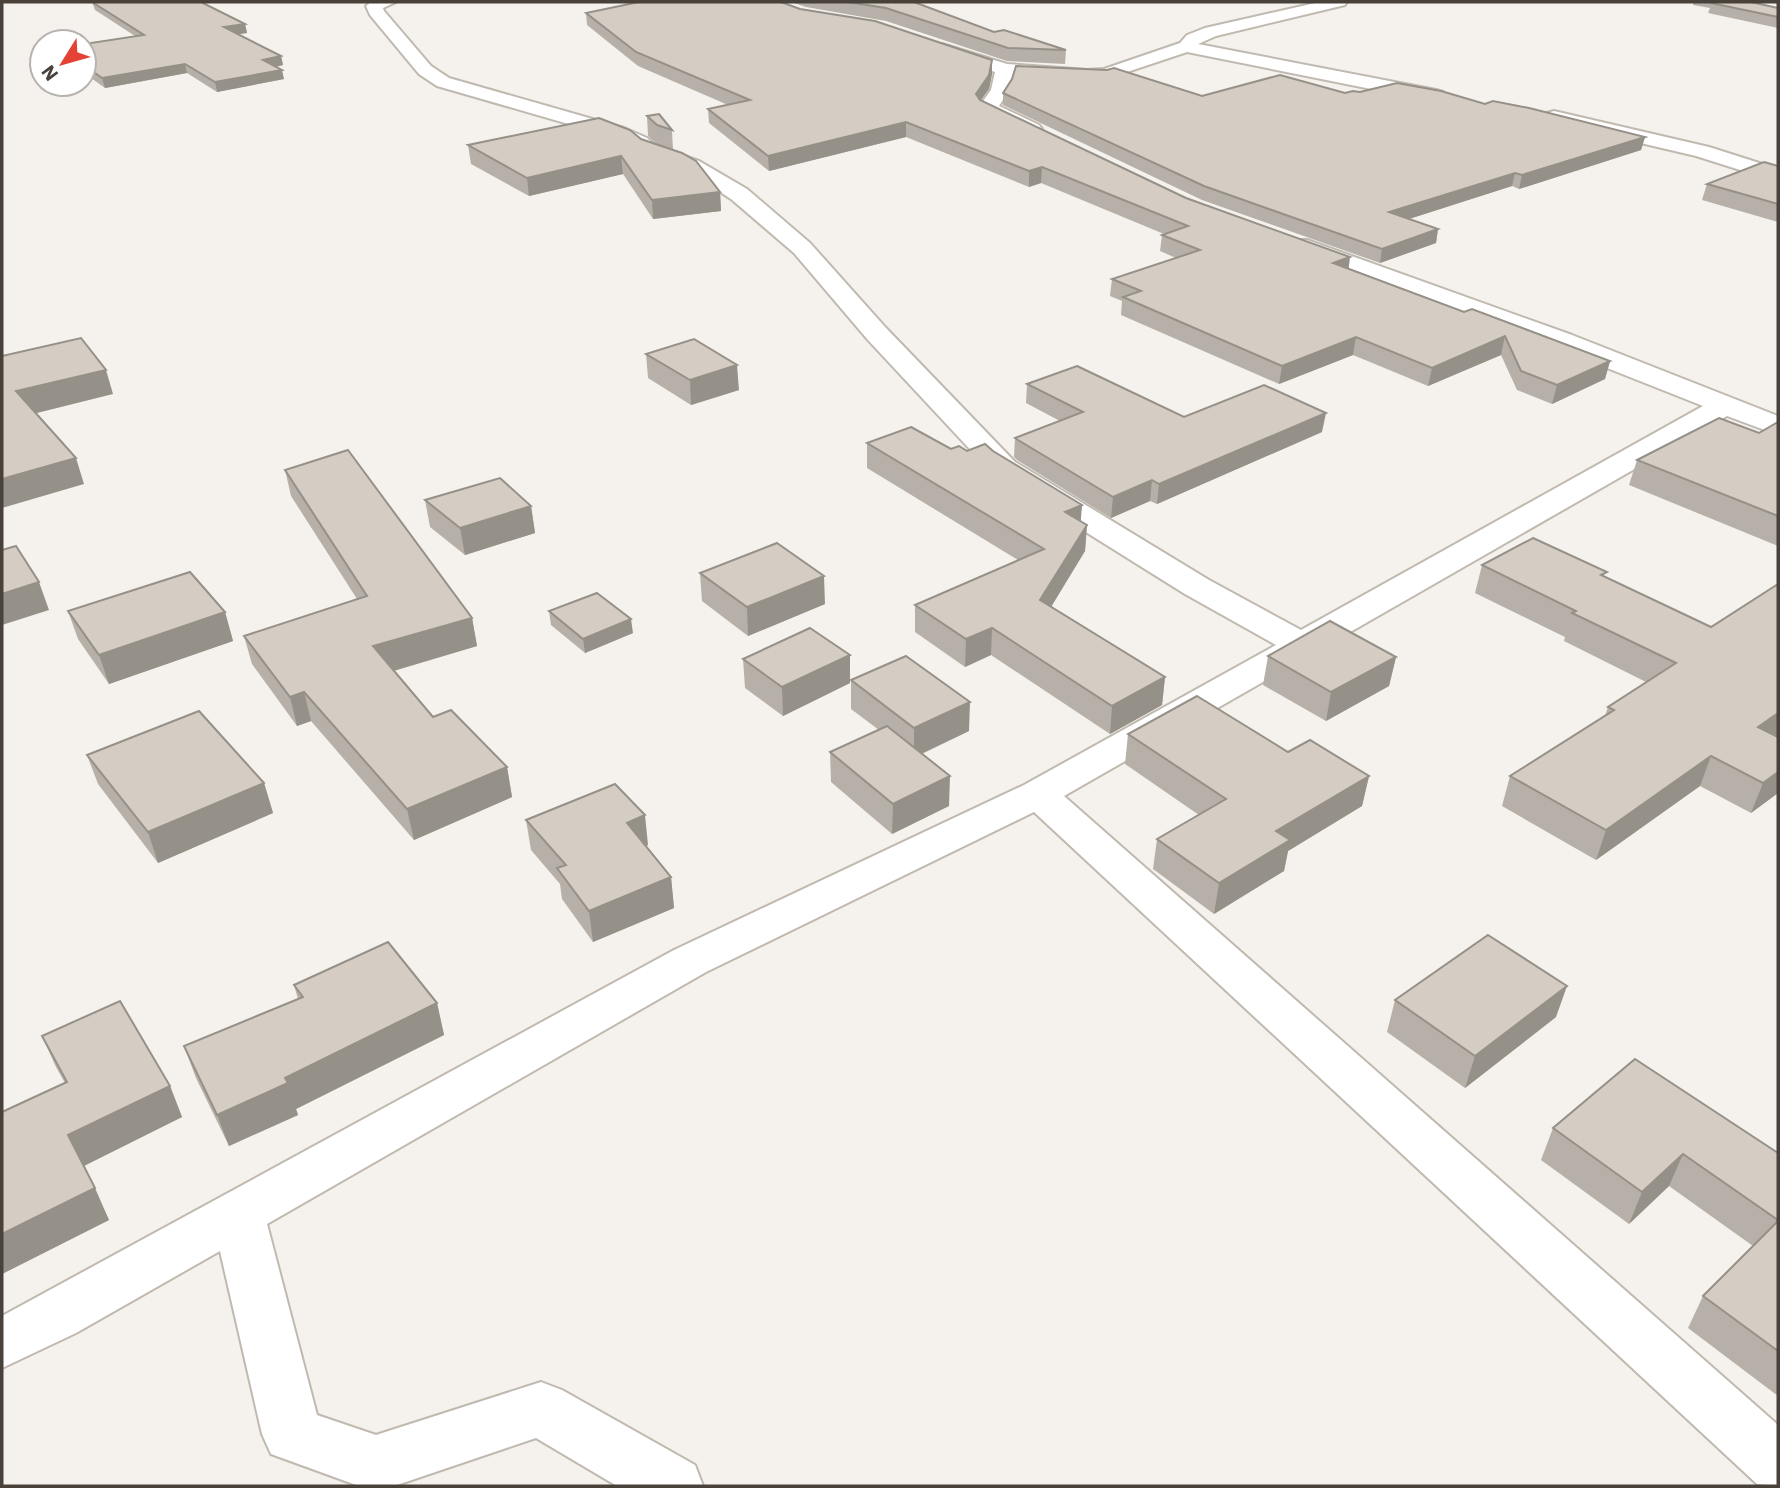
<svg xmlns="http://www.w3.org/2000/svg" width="1780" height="1488" font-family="'IBM Plex Sans',sans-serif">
<rect width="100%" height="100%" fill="#f5f2ed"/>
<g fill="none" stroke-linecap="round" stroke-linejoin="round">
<defs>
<g id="street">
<path d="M396 2 383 8 384 11 431 66 449 78 624 128 647 138 657 147 699 161 747 189 810 243 886 328 1015 462 1209 580 1301 630 1703 406 1554 347 1291 250 1287 245 1291 240H1307L1572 335 1778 416V435L1727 416 1064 796 1778 1425V1486L1757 1484 1034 812 706 972 267 1224 317 1415 376 1435 541 1382 562 1390 695 1465 703 1486H617L536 1438 394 1486H359L271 1454 262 1434 220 1251 76 1333 2 1368V1316L674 950 1024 785 1276 645 1185 594 993 474 868 340 794 253 731 199 685 169 643 155 633 146 610 136 437 86 419 74 370 15 366 6 371 2Z"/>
<path d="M1320 2H1347L1345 5 1216 36 1198 44 1436 90 1443 92 1445 96 1443 100 1436 102 1187 52 1106 79 1013 75 1009 90 999 106 1039 125 1042 129 1039 133 1032 135 981 112 978 108 991 90 995 72 936 53 933 49 942 44 1007 64 1087 70 1104 69 1180 43 1187 35 1205 28Z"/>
<path d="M1554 111 1709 147 1778 169V182L1696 156 1547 121 1544 117 1547 113Z"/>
</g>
</defs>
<use href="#street" stroke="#c0b9b0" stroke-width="4"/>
<use href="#street" fill="#fff" fill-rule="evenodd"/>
</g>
<g fill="#b7b0a8">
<path d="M92 2 245 24 247 33 237 34 281 56 283 65 276 67 284 79 217 92 187 73 105 88 84 73V44L135 36 95 10Z"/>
<path d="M791 2H914L994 32 1066 50 1065 64 1007 61 886 21 806 7Z"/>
<path d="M1694 2H1751L1778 8V28L1708 13 1710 8 1693 5Z"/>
<path d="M800 9 992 60V74L989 89 981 100 1186 198 1348 269 1464 312 1610 361 1605 379 1552 404 1517 390 1501 355 1428 386 1353 355 1279 384 1121 315 1122 301 1110 296 1112 279 1176 258 1160 251 1162 235 1164 234 1041 183 1029 187 906 137 769 171 709 123 708 109 728 105 638 66 587 25 586 13Z"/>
<path d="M1360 92 1485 104 1645 137 1641 150 1519 189 1512 186 1409 219 1438 229 1436 243 1380 263 1202 200 1003 105V93L1202 96Z"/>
<path d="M647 116 672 130 673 150 658 145 648 136Z"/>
<path d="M641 139 720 192 721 211 653 219 623 174 529 196 471 164 468 145Z"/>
<path d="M1778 166V222L1702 200 1707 184Z"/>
<path d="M646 354 739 390 691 405 648 378Z"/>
<path d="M1027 384 1184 417 1322 432 1157 504 1150 501 1111 518 1017 460 1014 457 1015 438 1060 421 1026 403Z"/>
<path d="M1778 422V546L1629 485 1637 460 1759 433Z"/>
<path d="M867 443 967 451H993L1082 505 1080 521 1087 525 1085 551 1051 606 1165 677 1162 705 1110 734 991 655 965 667 915 632V605L1018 560 867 468Z"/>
<path d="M285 470 472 618 477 646 394 671 433 717 507 767 512 797 414 840 311 721 297 726 252 664 244 636 357 599 291 496Z"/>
<path d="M425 500 531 506 535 533 465 555 430 527Z"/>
<path d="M1482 565 1605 577 1776 736 1778 793 1751 813 1700 786 1596 860 1502 806 1510 776 1605 716 1608 707 1646 682 1564 641 1565 637 1475 593Z"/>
<path d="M700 573 825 604 748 636 702 601Z"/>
<path d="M68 611 225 612 233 641 109 684 78 639Z"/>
<path d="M549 611 633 633 585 653 551 625Z"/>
<path d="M850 655V683L783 716 745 688 743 659Z"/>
<path d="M1268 656 1396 657 1389 686 1326 721 1263 685Z"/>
<path d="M851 680 969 731 922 754 949 806 892 834 831 782 830 752 879 730 851 709Z"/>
<path d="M1128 734 1288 752 1369 776 1362 806 1288 851 1284 871 1214 914 1153 869 1157 839 1199 815 1125 764Z"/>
<path d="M87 755 264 783 273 813 158 863 98 784Z"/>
<path d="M526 820 648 845 646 846 671 877 674 908 593 942 562 899 560 884 531 850Z"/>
<path d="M294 985 437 1003 444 1035 296 1109 298 1115 229 1146 196 1078 184 1046 298 999Z"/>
<path d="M1395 1000 1556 1017 1465 1088 1387 1032Z"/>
<path d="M42 1036 170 1086 182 1117 83 1166 109 1220 2 1274V1112L65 1083 56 1067Z"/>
<path d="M1553 1128 1778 1153V1396L1688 1328 1703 1296 1753 1246 1669 1186 1629 1224 1541 1160Z"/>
</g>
<g fill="#959088">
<path d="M245 24 247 33 226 36 224 27Z"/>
<path d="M281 56 283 65 265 69 263 60Z"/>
<path d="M992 60V74L989 89 975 108 976 94Z"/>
<path d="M185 64 187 73 105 88 102 78Z"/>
<path d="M282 70 284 79 217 92 215 82Z"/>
<path d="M906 122V137L769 171 768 156Z"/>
<path d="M1645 137 1641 150 1519 189 1522 175Z"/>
<path d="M621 156 623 174 529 196 527 178Z"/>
<path d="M1042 167 1041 183 1029 187V171Z"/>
<path d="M1515 173 1512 186 1387 226 1389 212Z"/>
<path d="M720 192 721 211 653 219 652 200Z"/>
<path d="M1438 229 1436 243 1380 263 1382 249Z"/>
<path d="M1350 257 1348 274 1333 263Z"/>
<path d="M1505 336 1501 355 1428 386 1432 368Z"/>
<path d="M1356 337 1353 355 1279 384 1282 366Z"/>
<path d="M1610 361 1605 379 1552 404 1557 385Z"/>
<path d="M737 365 739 390 691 405 690 380Z"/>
<path d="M106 370 113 394 25 416 16 391Z"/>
<path d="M1326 413 1322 432 1157 504 1159 484Z"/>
<path d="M76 458 84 484 2 508V479Z"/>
<path d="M1152 480 1150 501 1111 518 1113 497Z"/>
<path d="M1082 505 1080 531 1065 512Z"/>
<path d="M531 506 535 533 465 555 460 528Z"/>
<path d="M1087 525 1085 551 1039 627 1040 600Z"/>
<path d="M824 576 825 604 748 636 747 607Z"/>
<path d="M39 582 49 610 2 625V594Z"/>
<path d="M225 612 233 641 109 684 99 655Z"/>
<path d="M472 618 477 646 379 675 373 646Z"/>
<path d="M631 619 633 633 585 653 583 639Z"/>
<path d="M992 628 991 655 965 667 966 639Z"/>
<path d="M850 655V683L783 716 782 687Z"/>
<path d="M1396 657 1389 686 1326 721 1331 692Z"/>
<path d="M1165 677 1162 705 1110 734 1112 706Z"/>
<path d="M304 692 311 721 297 726 290 697Z"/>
<path d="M970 702 969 731 914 757V728Z"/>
<path d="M1778 713V735L1747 757 1758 727Z"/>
<path d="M1711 756 1700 786 1596 860 1606 830Z"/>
<path d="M507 767 512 797 414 840 407 809Z"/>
<path d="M1778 772V793L1751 813 1763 783Z"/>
<path d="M950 776 949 806 892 834 893 804Z"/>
<path d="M1369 776 1362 806 1288 851 1284 871 1214 914 1219 883 1276 831Z"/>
<path d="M264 783 273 813 158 863 148 832Z"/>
<path d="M645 815 648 845 631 853 627 823Z"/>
<path d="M671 877 674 908 593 942 589 911Z"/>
<path d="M1567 986 1556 1017 1465 1088 1475 1056Z"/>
<path d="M437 1003 444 1035 296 1109 298 1115 229 1146 217 1115 285 1078Z"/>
<path d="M170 1086 182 1117 82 1167 68 1135Z"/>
<path d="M1683 1154 1669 1186 1629 1224 1642 1192Z"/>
<path d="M95 1188 109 1220 2 1274V1234Z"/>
</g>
<g fill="#d5cdc3" stroke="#959088" stroke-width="2">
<path d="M92 2H201L245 24 224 27 281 56 263 60 282 70 215 82 185 64 102 78 84 65V44L144 35Z"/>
<path d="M639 2H781L800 9 875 21 992 60 989 75 976 94 980 100 1186 198 1350 257 1333 263 1464 312 1472 309 1610 361 1557 385 1521 371 1505 336 1432 368 1356 337 1282 366 1123 297 1141 291 1112 279 1200 250 1162 235 1188 226 1042 167 1029 171 906 122 768 156 708 109 750 100 636 52 586 13Z"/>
<path d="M848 2H914L994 32 1004 30 1066 50 1008 48 886 8Z"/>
<path d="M1716 2H1751L1778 8V17L1711 3Z"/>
<path d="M1016 66 1107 70 1114 68 1202 96 1280 75 1345 93 1353 91 1360 92 1397 83 1441 91 1485 104 1493 101 1529 108 1645 137 1522 175 1515 173 1389 212 1438 229 1382 249 1204 186 1003 93 1012 79Z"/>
<path d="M659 114 672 130 657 125 647 116Z"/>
<path d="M599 118 630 130 641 139 682 153 696 161 720 192 652 200 621 156 527 178 468 145Z"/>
<path d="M1764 162 1778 166V204L1707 184Z"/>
<path d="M81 338 106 370 16 391 76 458 2 479V356Z"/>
<path d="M694 339 737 365 690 380 646 354Z"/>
<path d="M1077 366 1184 417 1264 385 1326 413 1159 484 1152 480 1113 497 1018 440 1015 438 1083 412 1027 384Z"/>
<path d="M1719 418 1759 433 1778 422V516L1637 460Z"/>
<path d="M911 427 951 449 959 446 967 451 985 444 993 451 1082 505 1065 512 1087 525 1040 600 1165 677 1112 706 992 628 966 639 915 605 1044 549 867 443Z"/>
<path d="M348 450 472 618 373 646 433 717 451 710 507 767 407 809 304 692 290 697 244 636 367 596 285 470Z"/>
<path d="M500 478 531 506 460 528 425 500Z"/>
<path d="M1533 538 1607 572 1601 575 1711 627 1778 584V713L1758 727 1778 737V772L1763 783 1711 756 1606 830 1510 776 1614 710 1608 707 1676 663 1572 613 1576 611 1482 565Z"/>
<path d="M777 543 824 576 747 607 700 573Z"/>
<path d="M16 546 39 582 2 594V550Z"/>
<path d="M190 572 225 612 99 655 68 611Z"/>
<path d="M597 593 631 619 583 639 549 611Z"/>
<path d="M1330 621 1396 657 1331 692 1268 656Z"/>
<path d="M810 628 850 655 782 687 743 659Z"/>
<path d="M906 656 970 702 914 728 851 680Z"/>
<path d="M1197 696 1288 752 1310 740 1369 776 1276 831 1290 840 1219 883 1157 839 1226 799 1128 734Z"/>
<path d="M199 711 264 783 148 832 87 755Z"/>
<path d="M887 726 950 776 893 804 830 752Z"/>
<path d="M615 784 645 815 627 823 671 877 589 911 557 868 566 865 526 820Z"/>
<path d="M1488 935 1567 986 1475 1056 1395 1000Z"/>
<path d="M388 942 437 1003 285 1078 288 1083 217 1115 184 1046 303 997 294 985Z"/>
<path d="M120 1001 170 1086 68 1135 95 1188 2 1234V1112L67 1082 42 1036Z"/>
<path d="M1635 1059 1778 1153V1220L1683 1154 1642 1192 1553 1128Z"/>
<path d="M1778 1221V1351L1703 1296Z"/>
</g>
<rect width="1780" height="1488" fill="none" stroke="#49423b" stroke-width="7"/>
<g transform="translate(63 63) rotate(233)"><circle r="33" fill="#ffffff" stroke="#b6b3b1" stroke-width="2"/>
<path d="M0-5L12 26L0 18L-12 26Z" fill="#e44234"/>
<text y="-10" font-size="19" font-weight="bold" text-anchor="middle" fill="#49423b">N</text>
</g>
</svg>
